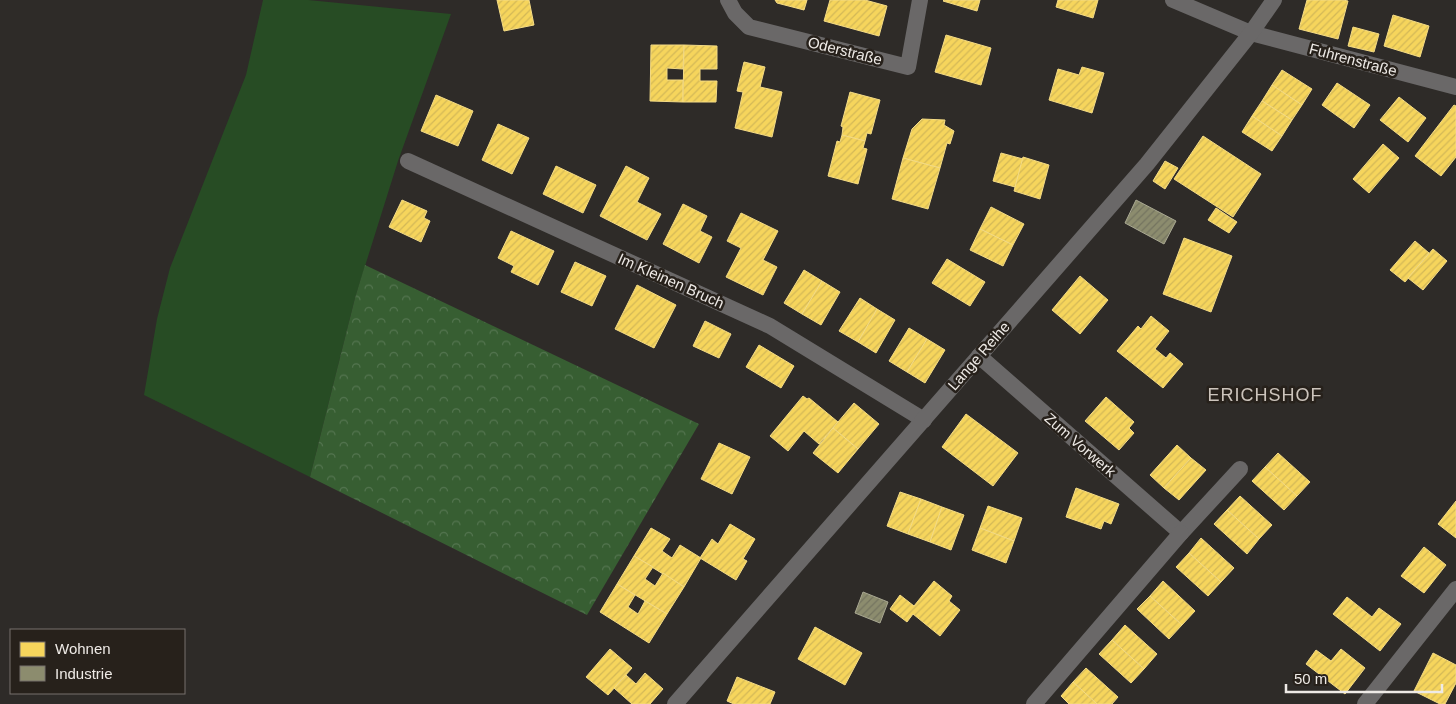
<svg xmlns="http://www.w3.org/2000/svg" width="1456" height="704" font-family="Helvetica,sans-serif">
<defs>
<pattern id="forest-crowns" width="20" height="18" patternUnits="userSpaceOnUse" patternTransform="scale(1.25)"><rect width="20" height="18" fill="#375e32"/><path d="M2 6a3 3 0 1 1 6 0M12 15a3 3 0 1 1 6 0" fill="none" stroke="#547550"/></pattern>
<pattern id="homes-hatch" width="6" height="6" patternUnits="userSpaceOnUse" patternTransform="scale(1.25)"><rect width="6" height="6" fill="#f6d55c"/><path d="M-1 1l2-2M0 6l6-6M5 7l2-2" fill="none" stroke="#d3b857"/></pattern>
<pattern id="industry-hatch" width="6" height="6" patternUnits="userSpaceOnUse" patternTransform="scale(1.25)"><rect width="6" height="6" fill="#8c8c6e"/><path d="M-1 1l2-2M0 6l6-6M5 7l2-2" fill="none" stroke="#747460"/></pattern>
</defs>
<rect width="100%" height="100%" fill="#2e2b28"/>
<path fill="#274c24" d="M263 0H308L451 14 398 161 355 298 310 477 144 395 157 319 170 268 246 75Z"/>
<path fill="url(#forest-crowns)" d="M365 265 699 424 587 615 310 477 355 298Z"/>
<g fill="url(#homes-hatch)" stroke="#f4db85">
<path d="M497 0H529L534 25 504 31Z"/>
<path d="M775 0H807L804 10 777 3Z"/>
<path d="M830 0H865L887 6 879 36 824 21Z"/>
<path d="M944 0H980L977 11 943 1Z"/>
<path d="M1058 0H1098L1093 18 1056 7Z"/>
<path d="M1307 0H1343L1348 1 1338 39 1299 29Z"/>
<path d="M1393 15 1429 26 1420 57 1384 46Z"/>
<path d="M1353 27 1379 34 1374 52 1348 46Z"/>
<path d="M946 35 991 48 981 85 935 72Z"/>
<path d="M651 45H684L683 69 667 68V80H683V102L650 101Z"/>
<path d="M684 45 717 46V69H700V81H717L716 102H683Z"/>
<path d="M744 62 765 67 760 87 782 92 772 137 735 128 743 92 737 91Z"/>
<path d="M1082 67 1104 73 1092 113 1049 100 1058 69 1079 75Z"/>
<path d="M1282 70 1312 89 1302 105 1272 85Z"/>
<path d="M1337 83 1370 105 1354 128 1322 105Z"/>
<path d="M1272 85 1302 105 1292 120 1262 101Z"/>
<path d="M850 92 880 100 871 134 867 133 865 141 842 135 843 127 841 126Z"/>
<path d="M436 95 473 111 458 146 421 131Z"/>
<path d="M1399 97 1426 118 1408 142 1380 120Z"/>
<path d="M1262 101 1292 120 1282 136 1252 116Z"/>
<path d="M1454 105 1456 106V157L1441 176 1415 156Z"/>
<path d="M1252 116 1282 136 1272 151 1242 132Z"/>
<path d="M922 119 945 120 944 125 954 131 950 144 947 143 940 168 903 158 912 129Z"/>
<path d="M498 124 529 138 512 174 482 160Z"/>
<path d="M842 135 865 141 863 148 867 149 858 184 828 176 837 141 840 142Z"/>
<path d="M1203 136 1261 174 1233 217 1174 179Z"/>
<path d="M1383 144 1399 158 1369 193 1353 179Z"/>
<path d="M1001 153 1023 159 1015 187 993 181Z"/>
<path d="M1023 157 1049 165 1040 199 1014 191Z"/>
<path d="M903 158 940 168 928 209 892 199Z"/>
<path d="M1165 161 1178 168 1165 189 1153 181Z"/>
<path d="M556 166 596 185 583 213 543 194Z"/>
<path d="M626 166 649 178 637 202 661 214 647 240 600 216Z"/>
<path d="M402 200 427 211 424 218 430 221 421 242 389 227Z"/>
<path d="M683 204 707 216 700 231 712 237 699 263 663 244Z"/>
<path d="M991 207 1024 224 1013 245 980 229Z"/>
<path d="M1216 208 1237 222 1229 233 1208 220Z"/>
<path d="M741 213 778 231 763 260 777 267 763 295 726 277 741 248 727 241Z"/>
<path d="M980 229 1013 245 1003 266 970 250Z"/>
<path d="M511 231 554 251 538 285 511 272 514 266 498 258Z"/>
<path d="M1184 238 1232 256 1211 312 1163 294Z"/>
<path d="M1415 241 1429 253 1405 282 1390 270Z"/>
<path d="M1433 249 1447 261 1423 290 1408 278Z"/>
<path d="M947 259 985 282 970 306 932 283Z"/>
<path d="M575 262 606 276 592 306 561 292Z"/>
<path d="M804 270 822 281 802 314 784 303Z"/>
<path d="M1080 276 1108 300 1080 334 1052 310Z"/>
<path d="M822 281 840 292 821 325 802 314Z"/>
<path d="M637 285 676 305 654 348 615 329Z"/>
<path d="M860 298 877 309 858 342 839 331Z"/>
<path d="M877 309 895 320 876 353 858 342Z"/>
<path d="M1151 316 1169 331 1155 349 1166 358 1170 353 1183 364 1163 388 1117 351 1138 326 1141 329Z"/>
<path d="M705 321 731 334 719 358 693 346Z"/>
<path d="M909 328 927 339 907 372 889 361Z"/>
<path d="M927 339 945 350 925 383 907 372Z"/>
<path d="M759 345 794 366 781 388 746 367Z"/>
<path d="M803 396 807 399 809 398 838 422 819 444 804 431 788 451 770 436Z"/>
<path d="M1106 397 1134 422 1129 428 1134 433 1119 450 1085 421Z"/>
<path d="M854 403 879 424 858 449 833 428Z"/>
<path d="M966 414 1018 453 993 486 942 447Z"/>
<path d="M833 428 858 449 838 473 813 453Z"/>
<path d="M719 443 750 457 732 494 701 479Z"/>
<path d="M1177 445 1191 458 1164 488 1150 475Z"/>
<path d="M1278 453 1310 482 1297 496 1265 467Z"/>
<path d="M1191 458 1206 470 1179 500 1164 488Z"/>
<path d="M1265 467 1297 496 1284 510 1252 481Z"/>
<path d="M1076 488 1119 504 1111 524 1104 521 1101 529 1066 517Z"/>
<path d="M900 492 921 499 908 534 887 526Z"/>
<path d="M1240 496 1272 525 1259 539 1227 510Z"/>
<path d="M921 499 942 507 930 542 908 534Z"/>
<path d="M1456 501V538L1438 524Z"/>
<path d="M988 506 1022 518 1014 541 980 528Z"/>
<path d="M942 507 964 515 951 550 930 542Z"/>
<path d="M1227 510 1259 539 1247 554 1214 524Z"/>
<path d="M730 524 755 539 743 559 747 561 736 580 700 558 712 539 718 544Z"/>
<path d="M651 528 670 539 662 551 672 558 680 545 701 558 684 587 634 556Z"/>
<path d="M980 528 1014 541 1006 563 972 550Z"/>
<path d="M1201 538 1234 568 1221 582 1189 553Z"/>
<path d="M1424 547 1446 565 1424 593 1401 576Z"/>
<path d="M1189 553 1221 582 1208 596 1176 567Z"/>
<path d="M634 556 653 567 645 579 655 586 663 573 684 587 667 614 617 584Z"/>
<path d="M934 581 952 596 949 601 960 610 940 636 913 614 907 622 890 609 900 595 914 606Z"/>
<path d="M1163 581 1195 611 1182 625 1150 596Z"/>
<path d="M617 584 635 595 628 607 638 614 645 601 667 614 649 643 600 612Z"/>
<path d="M1150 596 1182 625 1169 639 1137 609Z"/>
<path d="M1347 597 1372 617 1379 608 1401 624 1380 651 1333 614Z"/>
<path d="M1125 625 1157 654 1144 669 1112 640Z"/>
<path d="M815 627 862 653 845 685 798 659Z"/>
<path d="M1112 640 1144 669 1131 683 1099 654Z"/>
<path d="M610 649 632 668 608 695 586 677Z"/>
<path d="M1341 649 1365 668 1345 694 1306 664 1316 650 1331 661Z"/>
<path d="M1433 653 1456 665V683L1445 704H1440L1414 691Z"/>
<path d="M1086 668 1118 697 1112 704H1097L1073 682Z"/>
<path d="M645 673 663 689 650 704H632L614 688 626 675 636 684Z"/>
<path d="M737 677 775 692 770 704H734L727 701Z"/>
<path d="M1073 682 1097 704H1069L1061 696Z"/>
</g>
<g fill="url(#industry-hatch)" stroke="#a9a892">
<path d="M1136 200 1176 221 1164 244 1125 223Z"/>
<path d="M863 592 888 602 880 623 855 613Z"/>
</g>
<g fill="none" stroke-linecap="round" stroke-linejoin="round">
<g stroke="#6a6868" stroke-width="16">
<path d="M728 0 735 13 749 27 908 67 920 0"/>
<path d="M1173 0 1251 33 1456 87"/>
<path d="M408 161 770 326 924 420"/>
<path d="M979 356 1181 533 1240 469"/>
<path d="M675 704 1147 164 1251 33 1274 0"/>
<path d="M1034 704 1181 533"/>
<path d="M1365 704 1456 589"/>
</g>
</g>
<g text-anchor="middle" stroke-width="5" stroke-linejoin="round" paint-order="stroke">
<g font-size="15" fill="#eeeae6" stroke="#27211b">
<text transform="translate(845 51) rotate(14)" y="5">Oderstraße</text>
<text transform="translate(1353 60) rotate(15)" y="5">Fuhrenstraße</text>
<text transform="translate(671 281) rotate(24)" y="5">Im Kleinen Bruch</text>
<text transform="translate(979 356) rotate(-49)" y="5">Lange Reihe</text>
<text transform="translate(1080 445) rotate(41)" y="5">Zum Vorwerk</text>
</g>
<g font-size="18" letter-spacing="1" fill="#ccc4bc" stroke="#27211b">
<text x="1265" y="401">ERICHSHOF</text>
</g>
</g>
<rect x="10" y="629" width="175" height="65" fill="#27211b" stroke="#77716c"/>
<rect x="20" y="642" width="25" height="15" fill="#f6d55c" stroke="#77716c"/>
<text x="55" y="654" font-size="15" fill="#eeeae6">Wohnen</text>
<rect x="20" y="666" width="25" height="15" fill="#8c8c6e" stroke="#77716c"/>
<text x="55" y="679" font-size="15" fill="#eeeae6">Industrie</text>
<path d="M1286 684v8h156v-8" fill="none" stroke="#eeeae6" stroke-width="2.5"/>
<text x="1294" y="684" font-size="15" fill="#eeeae6" stroke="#27211b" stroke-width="4" paint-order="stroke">50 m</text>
</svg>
